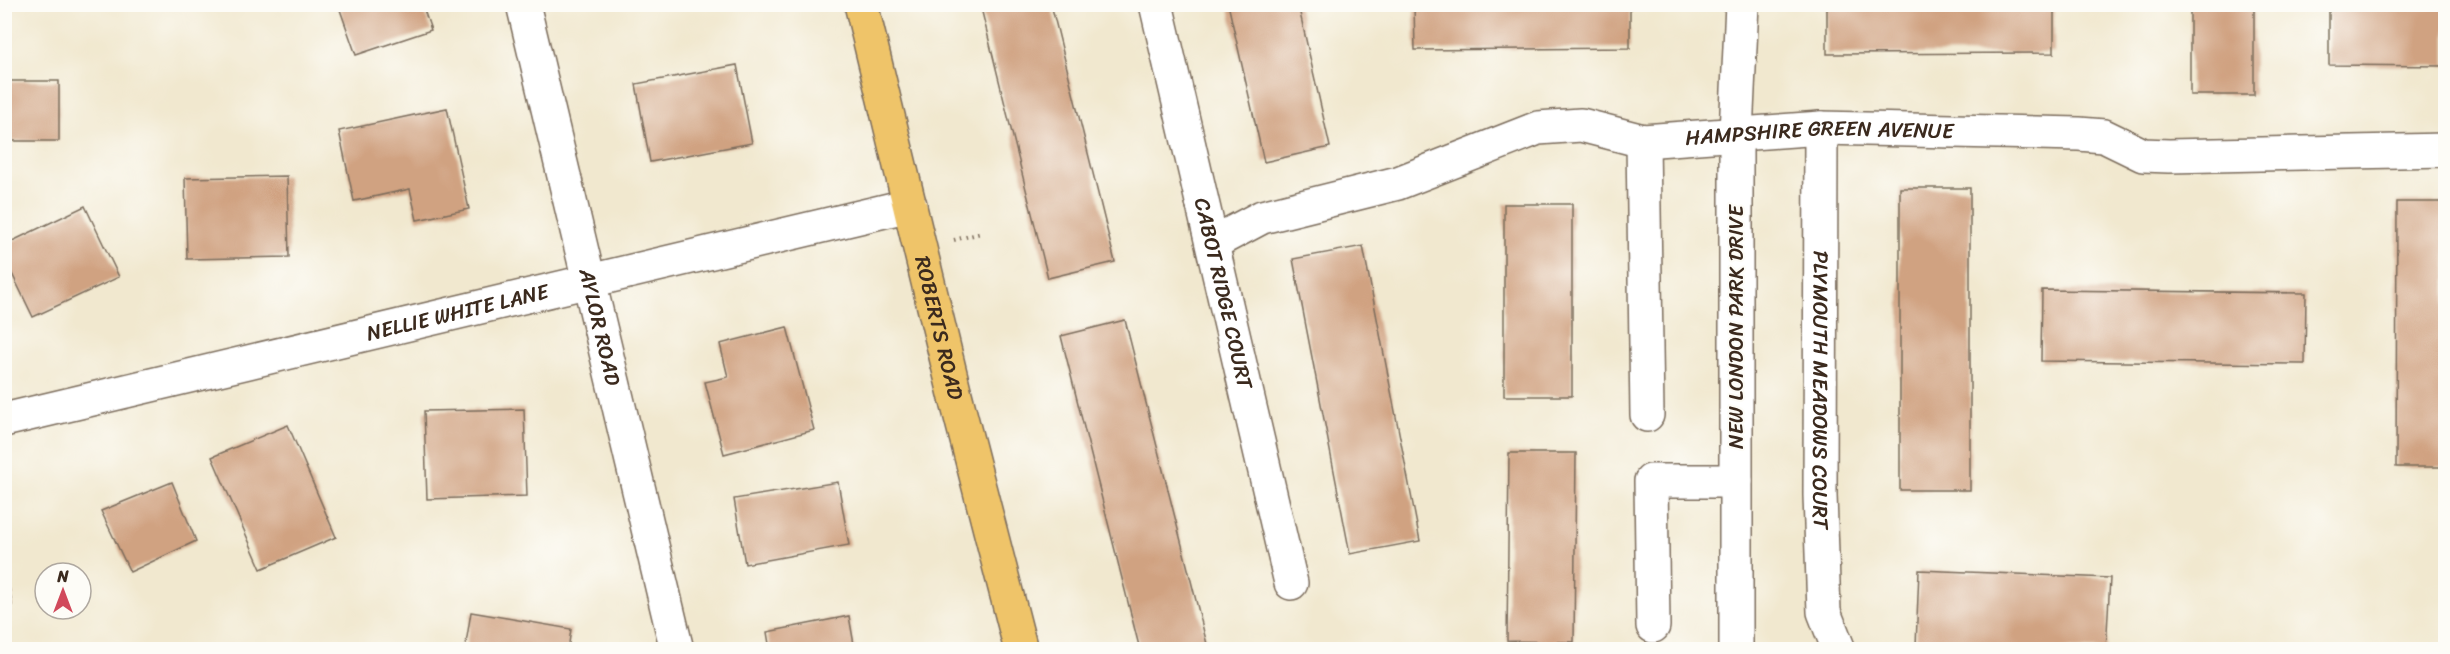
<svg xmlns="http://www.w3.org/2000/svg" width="2450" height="654" font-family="Sriracha,sans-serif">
<rect width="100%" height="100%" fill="#fdfcf7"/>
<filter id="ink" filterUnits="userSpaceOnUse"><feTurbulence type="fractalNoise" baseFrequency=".0167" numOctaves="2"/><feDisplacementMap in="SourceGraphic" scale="12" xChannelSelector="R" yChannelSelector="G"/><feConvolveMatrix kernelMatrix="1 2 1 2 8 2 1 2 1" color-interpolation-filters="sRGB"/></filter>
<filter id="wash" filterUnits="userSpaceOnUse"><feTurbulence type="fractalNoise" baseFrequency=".008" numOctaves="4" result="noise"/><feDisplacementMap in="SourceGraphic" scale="24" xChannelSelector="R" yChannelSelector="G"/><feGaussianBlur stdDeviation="1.35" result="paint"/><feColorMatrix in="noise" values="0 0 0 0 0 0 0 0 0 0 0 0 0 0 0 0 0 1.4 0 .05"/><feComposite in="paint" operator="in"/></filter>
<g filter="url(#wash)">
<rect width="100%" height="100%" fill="#f1e8cf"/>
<g id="blocks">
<g fill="#d0a281">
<path d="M338 4H422L431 30 356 55Z"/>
<path d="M980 4H1051L1115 262 1048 278Z"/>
<path d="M1228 4H1298L1330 147 1264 162Z"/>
<path d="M1414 4H1630V48L1415 50Z"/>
<path d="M1827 4H2054V53L1827 54Z"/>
<rect x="2190" y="4" width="64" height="91"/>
<path d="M2329 4H2446V66L2329 65Z"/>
<path d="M737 65 752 143 650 162 636 84Z"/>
<rect x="4" y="81" width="55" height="60"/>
<path d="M447 108 469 209 417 220 410 189 354 201 339 131Z"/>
<path d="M287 176 289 257 187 259 185 178Z"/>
<rect x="1900" y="188" width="70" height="302"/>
<path d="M2397 202H2446V467H2396Z"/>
<rect x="1504" y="204" width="68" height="192"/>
<path d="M85 206 119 277 33 317 4 257V245Z"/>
<path d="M1363 246 1420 541 1350 554 1293 259Z"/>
<path d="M2042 290 2306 293 2305 364 2041 361Z"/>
<path d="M1125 320 1208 648 1203 650H1140L1061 336Z"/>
<path d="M787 327 814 430 724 454 705 382 728 377 720 344Z"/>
<path d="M524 409 527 496 427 499 424 411Z"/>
<path d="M288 425 336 537 261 569 212 457Z"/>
<path d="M1509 453H1576L1574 642 1507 641Z"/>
<path d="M172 482 196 541 130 572 101 511Z"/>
<path d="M838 482 849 545 745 564 734 499Z"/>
<path d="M4 555 12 605 4 606Z"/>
<path d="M1919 570 2110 578 2106 650 1916 646Z"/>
<path d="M471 612 571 629 568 650H465Z"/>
<path d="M849 616 855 650H770L767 632Z"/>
</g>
</g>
</g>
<g filter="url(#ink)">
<use href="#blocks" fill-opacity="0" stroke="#7b6c5c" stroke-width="1.5"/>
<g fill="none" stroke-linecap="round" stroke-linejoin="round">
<defs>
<g id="minor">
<path id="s1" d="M523 4 677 650"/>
<path id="s2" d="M1156 4 1291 583"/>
<path id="s3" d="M1821 128 1820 495 1824 612 1839 650"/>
<path d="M1643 141 1647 415"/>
<path id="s4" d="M1213 243 1262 217 1398 183 1538 128 1581 125 1643 141 1821 128 2079 134 2104 136 2143 155 2169 156 2446 150"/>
<path id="s5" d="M4 420 910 205"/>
<path d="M1653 626 1651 481H1736"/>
<path d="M1736 650V133L1742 4"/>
</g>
<g id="major">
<path id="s6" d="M861 4 955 394 1021 650"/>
</g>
</defs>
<use href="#minor" stroke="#7b6c5c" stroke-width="36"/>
<use href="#major" stroke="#7b6c5c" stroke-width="36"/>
<path stroke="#7b6c5c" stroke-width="4" stroke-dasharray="1.5 4.5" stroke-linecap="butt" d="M954 240 981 233"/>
<use href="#minor" stroke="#fff" stroke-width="33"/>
<use href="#major" stroke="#efc469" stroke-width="33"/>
</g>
</g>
<g text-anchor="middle" stroke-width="4.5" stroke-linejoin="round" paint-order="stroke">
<g font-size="21" fill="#3b2a1e" stroke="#fdfcf7">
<text dy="7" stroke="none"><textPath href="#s4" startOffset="630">HAMPSHIRE GREEN AVENUE</textPath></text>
<text dy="7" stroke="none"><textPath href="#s2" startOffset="297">CABOT RIDGE COURT</textPath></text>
<text dy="7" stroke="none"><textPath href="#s5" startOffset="466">NELLIE WHITE LANE</textPath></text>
<text dy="7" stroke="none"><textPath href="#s1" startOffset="332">AYLOR ROAD</textPath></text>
<text dy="7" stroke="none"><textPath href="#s6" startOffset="333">ROBERTS ROAD</textPath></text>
<text transform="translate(1736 327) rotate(-90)" y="7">NEW LONDON PARK DRIVE</text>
<text dy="7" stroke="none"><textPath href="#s3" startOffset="262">PLYMOUTH MEADOWS COURT</textPath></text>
</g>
</g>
<rect width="2450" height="654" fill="none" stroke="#fdfcf7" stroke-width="24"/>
<g transform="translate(63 591)"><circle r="28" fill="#fdfcf7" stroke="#afa8a0" stroke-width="1.5"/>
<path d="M0-4.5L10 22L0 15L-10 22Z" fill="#d1495b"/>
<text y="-9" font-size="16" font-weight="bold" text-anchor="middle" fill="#3b2a1e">N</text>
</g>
</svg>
